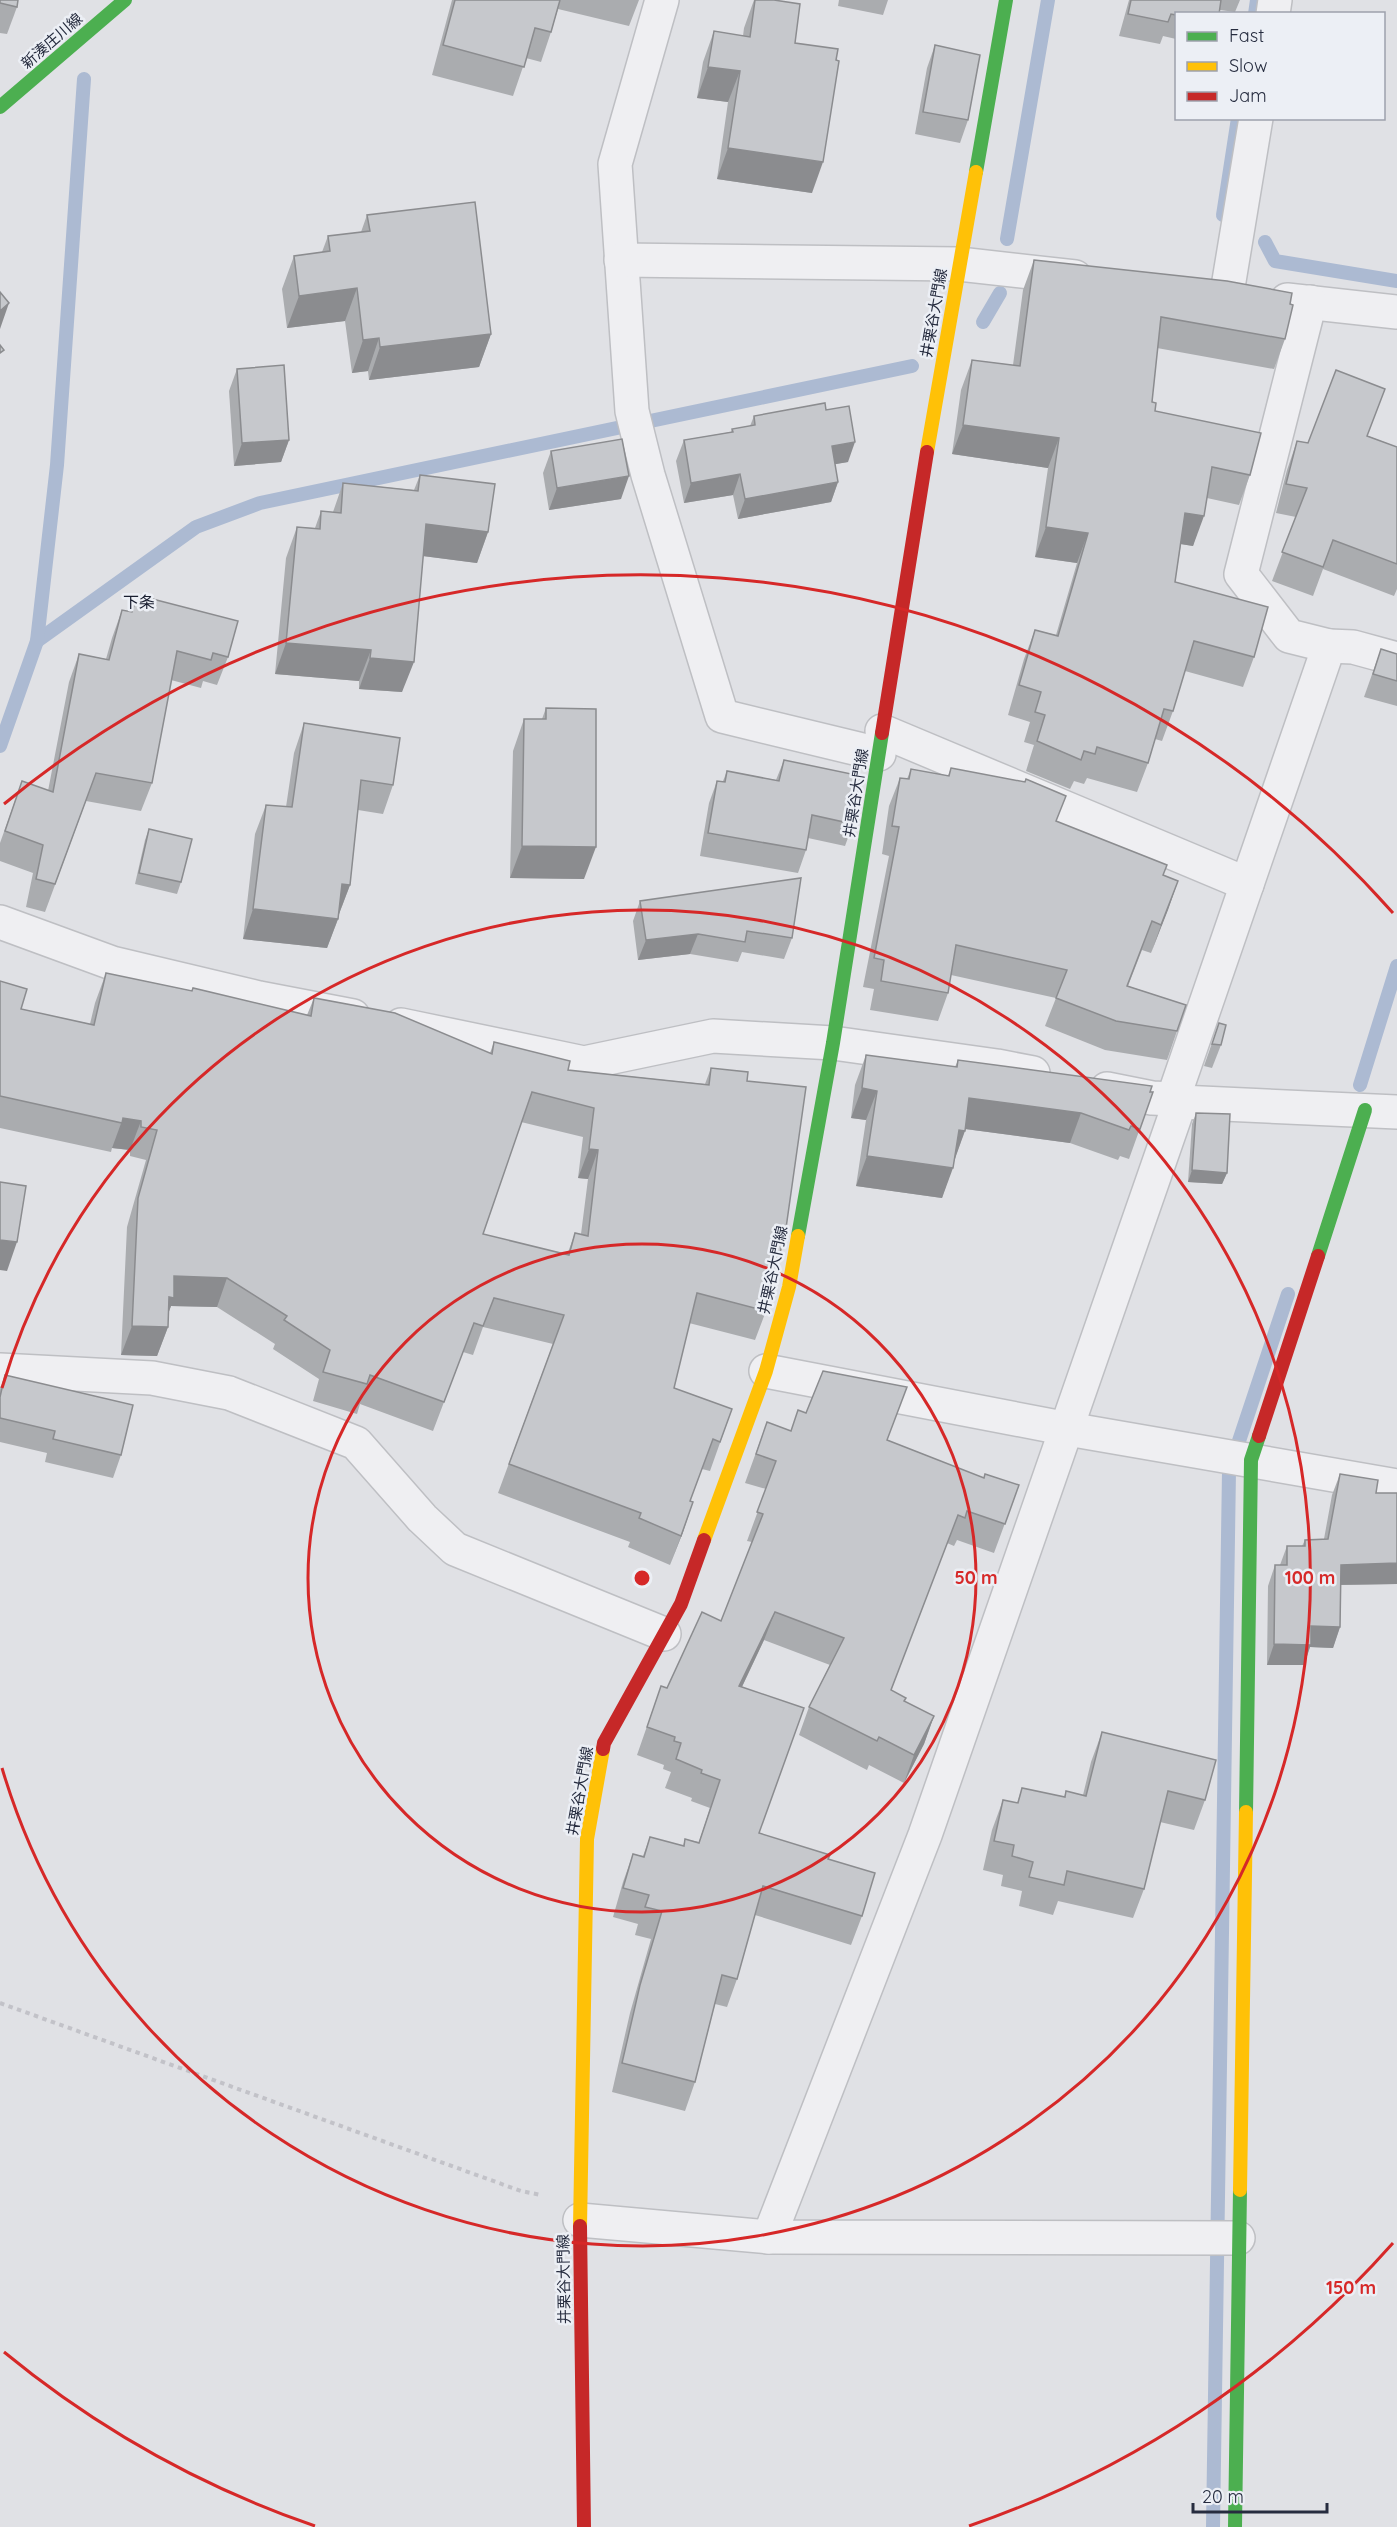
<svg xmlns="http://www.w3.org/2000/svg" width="1397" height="2527" font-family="Quicksand,'Noto Sans JP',sans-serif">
<rect width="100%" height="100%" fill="#e0e1e5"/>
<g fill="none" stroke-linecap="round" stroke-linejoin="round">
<g stroke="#acbad2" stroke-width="14">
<path d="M1255 14 1257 0"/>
<path d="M1223 215 1238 118"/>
<path d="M1007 239 1048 0"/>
<path d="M1265 242 1275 261 1397 281"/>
<path d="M983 322 1000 293"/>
<path d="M37 641 196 527 260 503 912 366"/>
<path d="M0 746 37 641 57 465 84 79"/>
<path d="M1360 1085 1397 966"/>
<path d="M1213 2527 1229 1471 1288 1294"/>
</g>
<defs>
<g id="street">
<path d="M662 0 615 164 632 411 648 475 722 716 879 754"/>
<path d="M1273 14 1275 0"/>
<path d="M621 260 959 264 1075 277"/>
<path d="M1227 293 1256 118"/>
<path d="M1287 300 1397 312"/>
<path d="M1329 646 1353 647 1397 659"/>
<path d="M882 731 1247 884"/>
<path d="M0 922 112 963 259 998 353 1016"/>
<path d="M401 1025 584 1063 713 1036 833 1043 997 1066 1033 1073"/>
<path d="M1107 1089 1152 1098 1173 1099 1180 1102 1397 1112"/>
<path d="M1173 1099 1329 646 1289 636 1241 574 1310 302"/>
<path d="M0 1370 152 1378 229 1393 356 1443 422 1518 455 1549 664 1634"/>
<path d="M766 1371 1068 1429 1397 1486"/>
<path d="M580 2220 769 2237 1238 2238"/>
<path d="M769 2237 925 1835 1180 1102"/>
</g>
</defs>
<use href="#street" stroke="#bebfc3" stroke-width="36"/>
<path stroke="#c2c2c8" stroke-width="4" stroke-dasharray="4.5 4.5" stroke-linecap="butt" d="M0 2003 521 2191 541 2195"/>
<use href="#street" stroke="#efeff2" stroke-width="33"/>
<g stroke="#4caf50" stroke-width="14">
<path d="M0 107 125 0"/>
<path d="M976 172 1006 0"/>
<path d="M798 1236 833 1043 882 733"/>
<path d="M1318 1256 1365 1110"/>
<path d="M1246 1812 1251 1460 1259 1436"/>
<path d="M1235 2527 1240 2190"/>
</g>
<g stroke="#ffc107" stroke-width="14">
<path d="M927 452 976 172"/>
<path d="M704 1540 766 1371 789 1287 798 1236"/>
<path d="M1240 2190 1246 1812"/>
<path d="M580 2226 587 1839 603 1749"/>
</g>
<g stroke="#c62828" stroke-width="14">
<path d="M882 733 927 452"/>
<path d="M1259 1436 1318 1256"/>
<path d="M603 1749 604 1743 681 1604 704 1540"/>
<path d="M580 2226 584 2527"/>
</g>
</g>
<g fill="#aaacaf" fill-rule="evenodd">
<path d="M0 0 17 7 7 34 0 33Z"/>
<path d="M452 0H639L629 26 558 9 551 32 541 62 526 58 513 96 432 75Z"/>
<path d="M754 0H774L795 43 812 193 717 179 728 102 697 98 703 62 714 31 743 36 744 28Z"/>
<path d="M839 0H888L883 15 838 6Z"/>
<path d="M1129 0H1240L1235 12 1220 10 1176 14V39L1163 36 1160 44 1119 36Z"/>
<path d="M935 45 968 120 960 143 915 134 927 68Z"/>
<path d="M367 215 491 334 479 367 369 380 368 371 352 373 345 321 287 328 282 289 294 256 322 252 328 236 361 232Z"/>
<path d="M1034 260 1285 339 1274 369 1157 348 1152 402 1155 411 1250 475 1239 505 1207 498 1193 546 1181 544 1175 582 1254 657 1243 687 1185 671 1173 711 1162 741 1155 739 1148 763 1137 792 1087 778 1084 784 1074 781 1070 789 1026 771 1034 745 1024 742 1030 722 1008 715 1024 659 1035 630 1056 635 1077 563 1035 557 1048 468 952 454 961 390 972 360 1013 365 1023 290Z"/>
<path d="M237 369 289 440 281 462 234 466 229 391Z"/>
<path d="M826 410 848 462 835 464 838 482 831 502 738 519 733 495 684 503 676 461 684 440 731 432 732 429 750 426 754 416Z"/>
<path d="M1368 436 1397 447V589L1394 596 1323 569 1313 596 1272 581 1296 517 1276 513 1287 470 1297 441 1308 443Z"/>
<path d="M551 451 621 499 549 510 543 473Z"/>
<path d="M420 475 488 532 477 563 423 556 402 692 359 689V681L275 674 286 558 297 527 315 528 321 511 333 512 343 483 414 490Z"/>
<path d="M137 595 228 657 217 685 203 681 201 688 171 680 152 783 141 811 86 801 45 912 26 907 33 873 0 861V843L22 781 48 791 69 682 79 654 106 659 112 638 122 610 130 612Z"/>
<path d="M1381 649 1397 654V706L1364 697Z"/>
<path d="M546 708 584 879 510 878 513 751 524 719H542Z"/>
<path d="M304 723 393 785 383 814 358 810 350 885 339 914 338 919 327 948 243 939 255 834 266 805 286 807 294 753Z"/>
<path d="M784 760 853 824 845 846 808 838 806 850 798 873 700 856 709 803 717 781H723L727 771 776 780Z"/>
<path d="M951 768 1163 875 1178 881 1151 953 1142 950 1128 986 1186 1005 1167 1060 1105 1050 1045 1026 1056 998 951 975 948 993 938 1021 870 1010 874 989 863 987 889 856 882 854 889 806 900 778 907 779 911 769 948 776Z"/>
<path d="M149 829 181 882 177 894 135 884 145 840Z"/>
<path d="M640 901 792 938 784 959 742 952 738 962 690 954 638 960 633 921Z"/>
<path d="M106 973 307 1015 314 998 490 1053 494 1042 568 1070 705 1084 711 1068 747 1081 766 1311 755 1340 689 1323 674 1388 732 1409 710 1471 702 1469 690 1501 683 1532 670 1565 628 1547 630 1542 498 1493 553 1344 483 1327 473 1355 463 1352 433 1431 360 1404 357 1414 313 1401 319 1379 273 1349 275 1344 217 1307 171 1306 168 1314V1327L157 1356 121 1355 127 1227 146 1160 130 1156V1150L112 1148 111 1152 0 1128V981L21 1009 90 1024 95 1003ZM521 1122 583 1137 578 1178 588 1179 581 1234 575 1233 567 1255 483 1234Z"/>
<path d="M1219 1023 1221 1045 1212 1068 1204 1066Z"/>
<path d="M866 1055 955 1067 958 1060 1153 1092 1129 1159 1120 1156 1118 1160 1070 1143 965 1129 942 1198 856 1186 866 1120 851 1118 855 1085Z"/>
<path d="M1196 1113 1227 1173 1222 1184 1188 1182 1192 1124Z"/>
<path d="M5 1375 121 1455 113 1478 45 1462 47 1453 0 1442V1389Z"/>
<path d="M767 1422 791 1431 887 1440 984 1478 1019 1485 994 1553 957 1540 954 1546 947 1543 891 1690 904 1701 934 1716 924 1744 904 1783 869 1765 867 1770 799 1735 809 1707 830 1665 764 1640 742 1687 759 1833 828 1859 862 1916 851 1945 755 1915 737 1979 727 2007 715 2004 695 2082 685 2111 612 2092 630 2013 651 1939 635 1935 638 1924 613 1917 623 1882 633 1854 643 1856 650 1837 683 1846 685 1839 699 1842 710 1808 691 1801 692 1798 665 1788 671 1772 663 1769 664 1765 637 1755 661 1686 667 1688 721 1621 752 1542 747 1541 766 1489 745 1483Z"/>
<path d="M1340 1474 1376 1493 1397 1584 1341 1585 1340 1627 1333 1648 1310 1647 1304 1665H1267L1268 1586 1275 1565H1280L1287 1546H1302L1305 1540 1324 1539 1332 1495Z"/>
<path d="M1102 1732 1205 1800 1194 1830 1160 1822 1144 1889 1133 1918 1058 1901 1053 1915 1019 1906 1022 1891 1001 1886 1003 1875 983 1870 992 1830 1003 1800 1017 1803 1022 1788 1064 1797 1066 1791 1083 1795 1091 1762Z"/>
</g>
<g fill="#8b8c8f">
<path d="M708 67 740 71 728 102 697 98Z"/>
<path d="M728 148 823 162 812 193 717 179Z"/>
<path d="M357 288 345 321 287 328 299 296Z"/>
<path d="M9 303 0 329V311Z"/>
<path d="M491 334 479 367 369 380 380 347Z"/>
<path d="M379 338 368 371 352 373 363 340Z"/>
<path d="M963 425 1059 438 1048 468 952 454Z"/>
<path d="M289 440 281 462 234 466 242 443Z"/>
<path d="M855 442 848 462 825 466 832 446Z"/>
<path d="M740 474 733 495 684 503 691 483Z"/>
<path d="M629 476 621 499 549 510 557 488Z"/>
<path d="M838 482 831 502 738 519 745 499Z"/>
<path d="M1185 513 1204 516 1193 546 1174 543Z"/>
<path d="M426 524 488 532 477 563 415 555Z"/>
<path d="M1046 527 1088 533 1077 563 1035 557Z"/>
<path d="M286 643 371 650 359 681 275 674Z"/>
<path d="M370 658 414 662 402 692 359 689Z"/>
<path d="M522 846 596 847 584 879 510 878Z"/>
<path d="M1178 881 1168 910 1151 953 1161 925Z"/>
<path d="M342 884 350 885 339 914 331 913Z"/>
<path d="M253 909 338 919 327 948 243 939Z"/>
<path d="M698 934 690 954 638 960 646 940Z"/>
<path d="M862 1088 877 1091 866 1120 851 1118Z"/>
<path d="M969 1098 1081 1113 1070 1143 958 1128Z"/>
<path d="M123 1118 141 1121 130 1150 112 1148Z"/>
<path d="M959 1130 965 1131 954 1161Z"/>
<path d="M589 1149 598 1150 588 1179 578 1178Z"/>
<path d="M867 1156 953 1168 942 1198 856 1186Z"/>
<path d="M1192 1170 1227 1173 1222 1184 1188 1182Z"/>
<path d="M0 1240 17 1242 7 1271 0 1270Z"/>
<path d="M174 1276 227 1278 217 1307 171 1306 163 1327H168L157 1356 121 1355 132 1326Z"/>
<path d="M693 1502 683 1532 670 1565 681 1536Z"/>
<path d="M1397 1563V1584L1333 1585 1341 1565Z"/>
<path d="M775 1612 764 1640 729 1714 739 1686Z"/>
<path d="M1311 1626 1340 1627 1333 1648 1310 1647 1304 1665H1267L1274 1644Z"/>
<path d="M934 1716 924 1744 904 1783 914 1755Z"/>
</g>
<g fill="#c6c8cc" stroke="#8b8c8f" stroke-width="1.5" fill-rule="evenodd">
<path d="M0 0H18L17 7 0 3Z"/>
<path d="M455 0H560L551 32 535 28 524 67 443 45Z"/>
<path d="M755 0H774L800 4 795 43 838 49 836 60 839 61 823 162 728 148 740 71 708 67 714 31 750 37Z"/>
<path d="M1131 0H1221L1219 14H1176V15L1171 14 1168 22 1128 14Z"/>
<path d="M935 45 980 55 968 120 923 112Z"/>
<path d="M475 202 491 334 380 347 379 338 363 340 357 288 299 296 294 256 330 251 328 236 370 231 367 215Z"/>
<path d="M1034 260 1227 281 1292 293 1290 304 1293 305 1285 339 1161 317 1152 402 1156 403 1155 411 1261 433 1250 475 1212 467 1204 516 1185 513 1175 582 1268 607 1254 657 1194 641 1173 711 1164 709 1148 763 1097 747 1095 754 1084 751 1081 760 1037 741 1045 715 1035 712 1041 692 1019 685 1035 630 1058 636 1088 533 1046 527 1059 438 963 425 972 360 1020 366Z"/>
<path d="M0 292 9 303 0 311Z"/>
<path d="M0 345 4 350 0 353Z"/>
<path d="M284 365 289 440 242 443 237 369Z"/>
<path d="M1336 370 1385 389 1367 436 1397 447V564L1333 540 1323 567 1282 552 1307 488 1286 484 1297 441 1308 443Z"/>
<path d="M825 403 826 410 849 406 855 442 832 446 838 482 745 499 740 474 691 483 684 440 733 432 732 429 755 425 754 416Z"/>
<path d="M622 439 629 476 557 488 551 451Z"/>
<path d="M420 475 495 484 488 532 426 524 414 662 370 658 371 650 286 643 297 527 320 529 321 511 341 513 343 483 418 491Z"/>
<path d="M137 595 238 621 228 657 213 653 211 660 177 651 152 783 96 773 55 884 36 879 43 845 5 831 22 781 53 792 79 654 109 660 122 610 132 612Z"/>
<path d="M1381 649 1397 654V681L1373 674Z"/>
<path d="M546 708 596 709V847L522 846 524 719H546Z"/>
<path d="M304 723 400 738 393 785 361 780 350 885 342 884 338 919 253 909 266 805 292 807Z"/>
<path d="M784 760 861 776 853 824 812 815 806 850 708 833 717 781 725 782 727 771 779 781Z"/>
<path d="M951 768 1025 782 1026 779 1066 796 1056 821 1167 865 1163 875 1178 881 1161 925 1152 921 1127 986 1186 1005 1177 1031 1116 1021 1056 998 1067 970 956 945 948 993 881 981 884 960 874 958 899 827 892 826 900 778 909 779 911 769 949 776Z"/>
<path d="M149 829 192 839 181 882 139 873Z"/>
<path d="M801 878 792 938 747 931 745 942 698 934 646 940 640 901Z"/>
<path d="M106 973 192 991 193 988 311 1016 314 998 395 1013 492 1054 494 1042 570 1061 568 1070 709 1085 711 1068 748 1072 747 1081 806 1087 786 1228 766 1311 697 1293 674 1388 732 1409 720 1442 713 1439 690 1501 693 1502 681 1536 639 1518 641 1513 509 1464 564 1315 494 1298 483 1326 474 1323 444 1402 370 1375 367 1384 323 1372 330 1350 284 1320 287 1316 227 1278 174 1276V1298L169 1297 168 1327 132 1326 138 1198 157 1130 141 1127V1121L123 1118 122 1123 0 1096V981L27 989 21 1009 94 1025ZM532 1092 594 1108 589 1149 598 1150 588 1236 575 1233 569 1255 483 1234Z"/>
<path d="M1219 1023 1226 1025 1221 1045 1212 1044Z"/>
<path d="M866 1055 957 1067 958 1060 1152 1086 1150 1092H1153L1140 1129 1131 1126 1129 1130 1081 1113 969 1098 965 1131 959 1130 953 1168 867 1156 877 1091 862 1088Z"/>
<path d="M1196 1113 1230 1114 1227 1173 1192 1170Z"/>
<path d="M0 1182 26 1186 17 1242 0 1240Z"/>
<path d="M823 1371 907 1387 887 1440 984 1478 985 1474 1019 1485 1005 1524 967 1511 965 1518 958 1515 891 1690 906 1698 904 1701 934 1716 914 1755 879 1737 877 1741 809 1707 844 1638 775 1612 739 1686 804 1708 759 1833 830 1855 828 1859 875 1873 862 1916 763 1886 737 1979 722 1975 695 2082 622 2063 640 1985 662 1911 645 1907 649 1895 623 1888 633 1854 644 1857 650 1837 684 1846 685 1839 699 1843 720 1780 701 1773 702 1770 676 1759 681 1743 674 1741 675 1737 647 1727 661 1686 667 1688 702 1612 721 1621 763 1514 757 1512 776 1461 756 1454 767 1422 791 1431 798 1410 806 1413Z"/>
<path d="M5 1375 133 1405 121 1455 53 1439 55 1431 0 1418V1397Z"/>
<path d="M1340 1474 1378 1480 1376 1493H1397V1563L1341 1565 1340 1627 1311 1626V1645L1274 1644 1275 1565H1287V1546H1305V1540L1328 1539Z"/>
<path d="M1102 1732 1216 1760 1205 1800 1168 1791 1144 1889 1067 1871 1064 1885 1029 1877 1033 1862 1012 1856 1014 1845 994 1841 1003 1800 1018 1803 1022 1788 1065 1797 1066 1791 1086 1796Z"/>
</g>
<g fill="none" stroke="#d62828" stroke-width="3">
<circle cx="642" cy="1578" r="334"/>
<path d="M2 1388A668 668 0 1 1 2 1768"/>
<path d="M1393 2243A1003 1003 0 0 1 969 2526M315 2526A1003 1003 0 0 1 4 2352M4 804A1003 1003 0 0 1 1393 913"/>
</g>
<g text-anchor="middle" stroke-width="5" stroke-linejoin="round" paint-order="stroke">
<g font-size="15" fill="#262c3f" stroke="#eceff5">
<text transform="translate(52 41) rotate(-41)" y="5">新湊庄川線</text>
<text transform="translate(934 313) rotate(-80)" y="5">井栗谷大門線</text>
<text transform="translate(856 793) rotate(-81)" y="5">井栗谷大門線</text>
<text transform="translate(773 1270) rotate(-78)" y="5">井栗谷大門線</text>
<text transform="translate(580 1791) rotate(-80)" y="5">井栗谷大門線</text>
<text transform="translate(564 2279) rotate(-91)" y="5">井栗谷大門線</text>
</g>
<g font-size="16" fill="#181d2f" stroke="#eceff5">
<text x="139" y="608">下条</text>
</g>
</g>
<circle cx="642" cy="1578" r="9" fill="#d62828" stroke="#eceff5" stroke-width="3"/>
<g font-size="18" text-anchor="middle" font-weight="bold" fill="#d62828" stroke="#eceff5" stroke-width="5" stroke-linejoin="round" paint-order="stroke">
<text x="976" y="1584">50 m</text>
<text x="1310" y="1584">100 m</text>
<text x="1351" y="2294">150 m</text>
</g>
<rect x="1175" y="12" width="210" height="108" fill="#eceff5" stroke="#9da1ac" stroke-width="1.5"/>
<rect x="1187" y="32" width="30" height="9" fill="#4caf50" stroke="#9da1ac" stroke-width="1.5"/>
<text x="1229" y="42" font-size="18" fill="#262c3f">Fast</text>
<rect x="1187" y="62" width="30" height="9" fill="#ffc107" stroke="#9da1ac" stroke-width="1.5"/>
<text x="1229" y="72" font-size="18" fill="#262c3f">Slow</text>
<rect x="1187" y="92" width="30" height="9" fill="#c62828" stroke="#9da1ac" stroke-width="1.5"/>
<text x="1229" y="102" font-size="18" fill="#262c3f">Jam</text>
<path d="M1193 2503v9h134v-9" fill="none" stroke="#262c3f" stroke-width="3"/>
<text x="1202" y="2503" font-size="18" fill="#262c3f" stroke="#eceff5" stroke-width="4.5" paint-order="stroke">20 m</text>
</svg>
